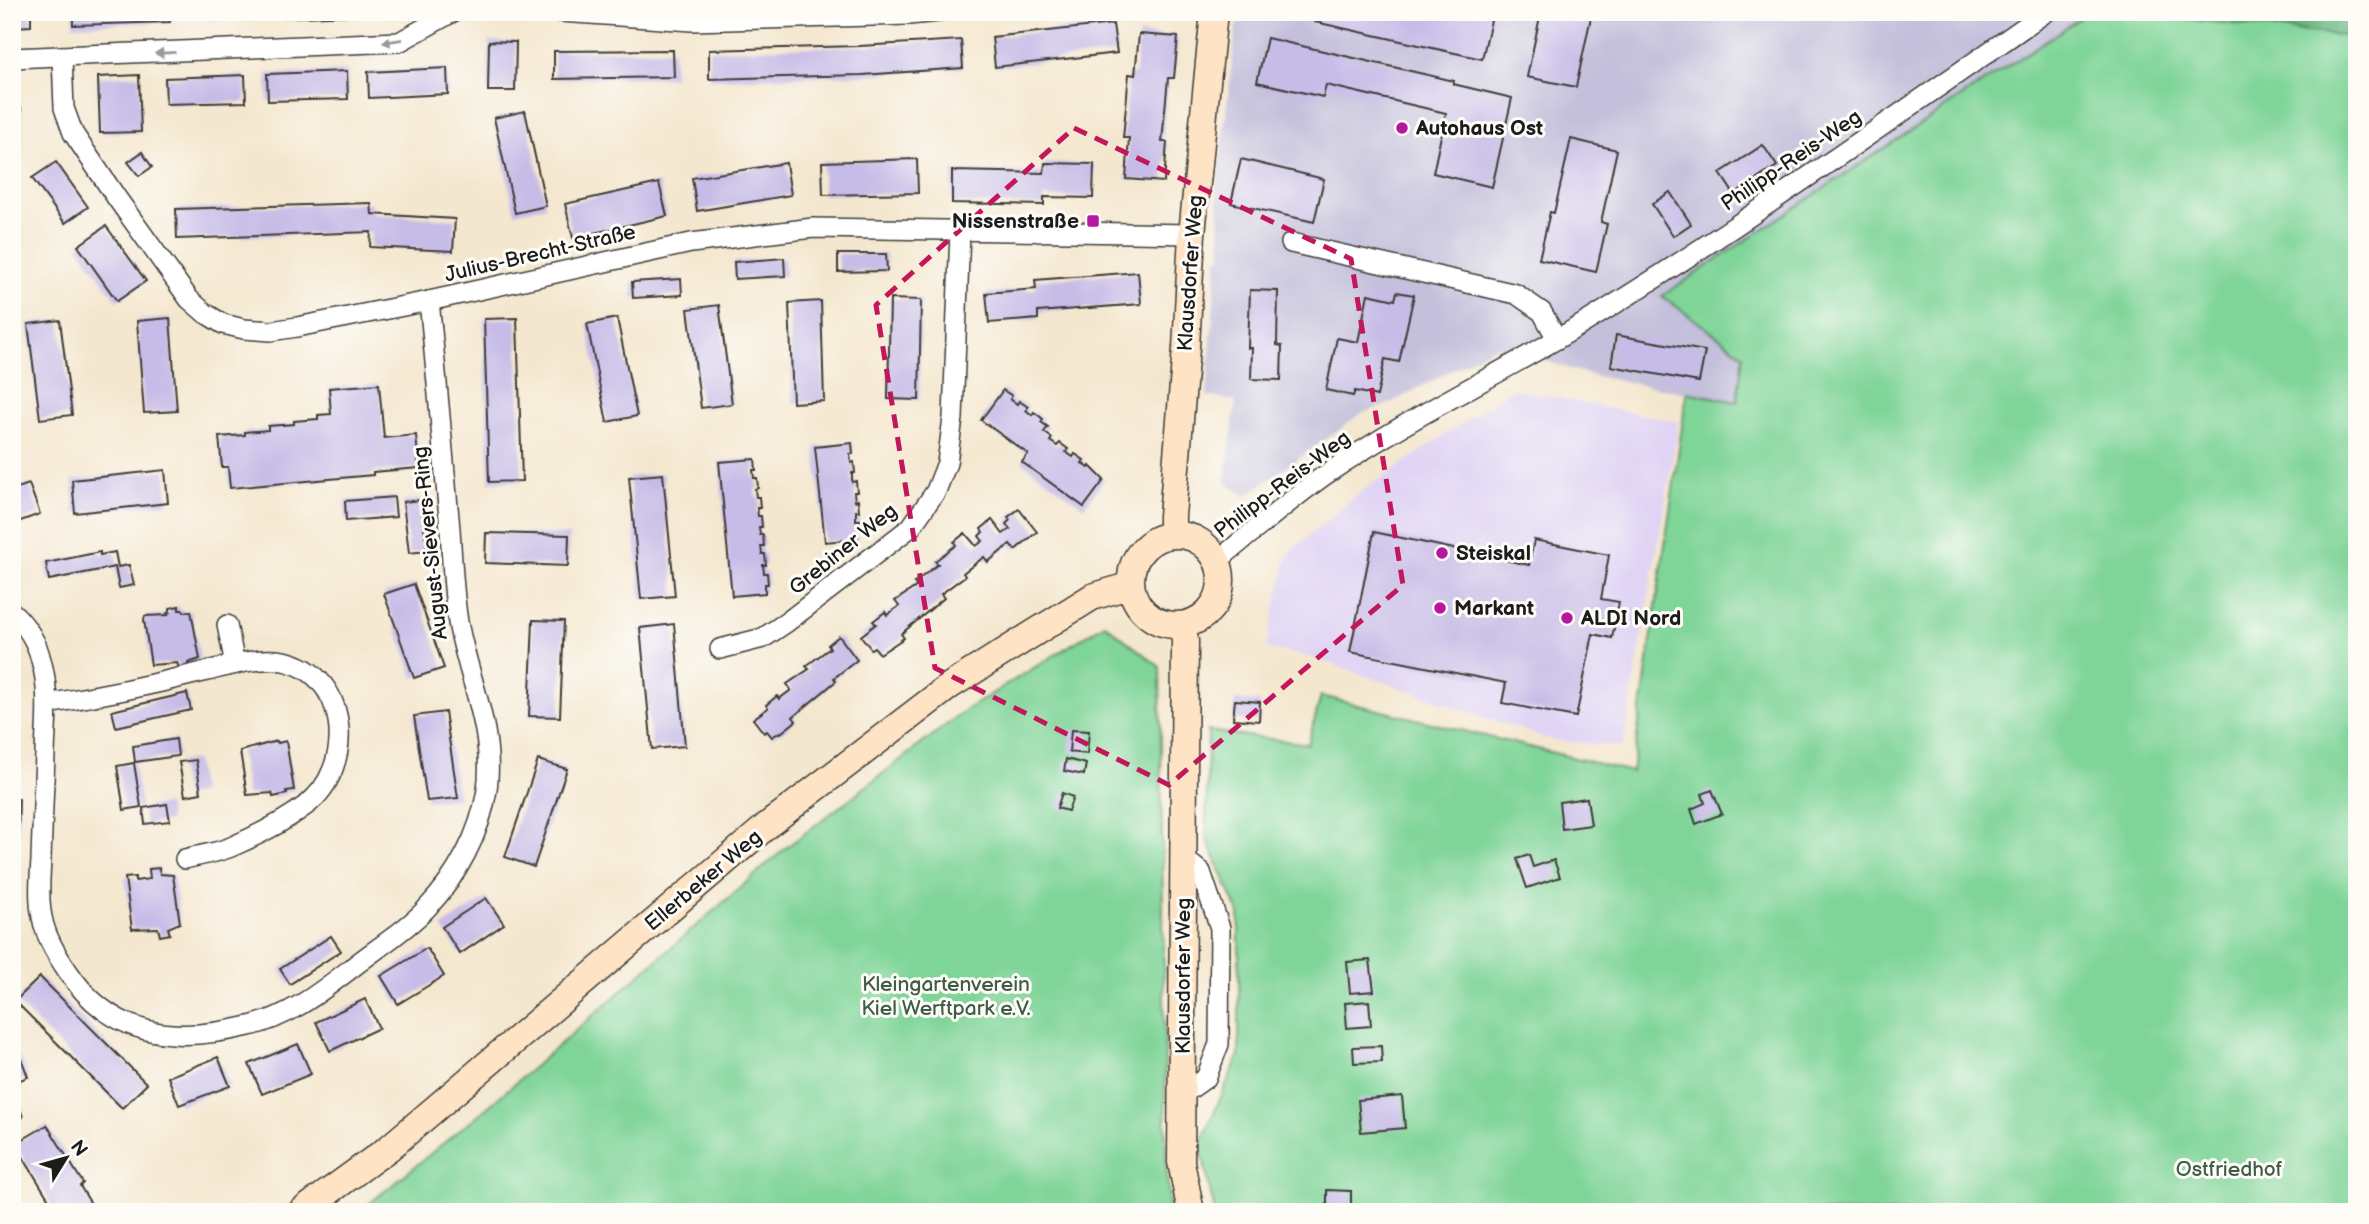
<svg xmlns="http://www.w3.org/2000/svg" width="2369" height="1224" font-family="'Balsamiq Sans',sans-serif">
<rect width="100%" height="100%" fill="#fdfcf7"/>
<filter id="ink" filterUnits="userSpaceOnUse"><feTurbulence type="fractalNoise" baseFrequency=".0143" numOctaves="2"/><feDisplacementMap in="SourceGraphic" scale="14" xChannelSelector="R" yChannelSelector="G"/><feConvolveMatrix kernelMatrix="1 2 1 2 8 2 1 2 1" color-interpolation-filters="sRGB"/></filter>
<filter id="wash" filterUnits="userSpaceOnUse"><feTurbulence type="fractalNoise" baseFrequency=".00686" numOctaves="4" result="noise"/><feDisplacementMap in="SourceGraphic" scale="28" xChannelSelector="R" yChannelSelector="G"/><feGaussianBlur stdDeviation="1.57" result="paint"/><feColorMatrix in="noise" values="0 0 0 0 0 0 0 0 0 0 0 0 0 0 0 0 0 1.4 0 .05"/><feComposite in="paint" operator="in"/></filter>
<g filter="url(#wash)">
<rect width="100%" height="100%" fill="#f4e7cf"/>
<path fill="#e0d4f4" d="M1513 389 1679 422 1623 747 1551 740 1317 659 1266 648 1286 561 1291 551 1362 491Z"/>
<path fill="#c4c0db" d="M1238 12H2089L1663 296 1743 355 1737 402 1594 376 1496 346 1387 405 1362 413 1246 496 1225 482 1236 401 1207 396 1217 260 1222 256 1217 189Z"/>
<g fill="#7fd498" stroke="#4e785a" stroke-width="2">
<path d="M2089 12H2120L2357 37V1212H1215L1200 1145 1239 1055V913L1206 837 1208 731 1308 744 1321 696 1632 772 1687 392 1737 402 1743 355 1662 296Z"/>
<path d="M1105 624 1160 667 1166 1160 1170 1212H359L483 1111 787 847 967 709Z"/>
</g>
<path fill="#67b680" stroke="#42694e" stroke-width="2" d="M2120 12H2357V37Z"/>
<g id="blocks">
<g fill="#c7bce7">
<path d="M12 12H31V26L12 27Z"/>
<path d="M73 12H169L170 22 73 25Z"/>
<path d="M211 12H357V15L211 20Z"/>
<path d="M1317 12H1493L1482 59 1315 22Z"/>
<path d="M1541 12H1592L1576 87 1527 77Z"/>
<path d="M1113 24 1117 53 995 67 992 37Z"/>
<path d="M1139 34 1178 37 1174 78H1168L1162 142H1167L1164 182 1126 179 1129 138H1123L1129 74 1135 75Z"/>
<path d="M1267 38 1454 81 1453 84 1512 98 1492 187 1433 173 1446 113 1326 85 1323 97 1257 82Z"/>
<path d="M961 40 963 68 862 75 709 79V50L860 46Z"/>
<path d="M489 41 516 42 515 91H488Z"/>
<path d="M673 50 674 77 554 79V51Z"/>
<path d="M447 68 448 94 369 98 368 72Z"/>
<path d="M347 71 348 99 268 101 267 74Z"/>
<path d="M139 75 141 132 100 133 98 77Z"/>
<path d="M245 75 246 102 166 104 165 78Z"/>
<path d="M21 108 22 138 12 139V109Z"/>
<path d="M525 111 546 206 515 213 494 118Z"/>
<path d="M1571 139 1617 150 1601 222 1607 224 1596 272 1539 259 1550 212 1554 213Z"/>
<path d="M1763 145 1777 166 1734 194 1720 173Z"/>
<path d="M142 152 152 167 139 176 128 162Z"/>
<path d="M917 159 918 193 823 195 822 162Z"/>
<path d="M1241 159 1324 179 1314 222 1231 203Z"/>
<path d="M56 162 88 207 65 223 32 178Z"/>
<path d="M786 163 791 195 697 211 692 178Z"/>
<path d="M1045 163 1094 164 1093 198 1044 197V205L952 203V171L1044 173Z"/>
<path d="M659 183 667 216 573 238 565 204Z"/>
<path d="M1670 192 1691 224 1673 236 1652 204Z"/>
<path d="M371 203 372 214 455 219 453 251 370 247 371 232 177 239 176 209Z"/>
<path d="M106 226 146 281 117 301 78 246Z"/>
<path d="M838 254H886L887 271 838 272Z"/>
<path d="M784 258 785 276 735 279 734 262Z"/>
<path d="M1138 272 1141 304 1038 312V319L989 323 986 293 1036 289 1035 280Z"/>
<path d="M681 279 682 295 633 298 632 282Z"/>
<path d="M1250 290 1278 291 1277 345 1282 346 1281 380 1251 379 1252 348H1248Z"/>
<path d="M1397 292 1414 295 1399 362 1385 359 1377 396 1355 391 1353 396 1326 390 1337 338 1358 342 1368 294 1395 300Z"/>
<path d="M890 299 921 300 919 400 888 399Z"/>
<path d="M821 301 824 401 793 403 789 303Z"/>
<path d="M719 305 732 404 701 408 688 309Z"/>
<path d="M170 318 177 411 144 413 137 321Z"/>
<path d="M517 318 522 481 489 482 484 319Z"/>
<path d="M617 318 637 416 607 422 587 324Z"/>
<path d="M60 320 72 415 40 419 28 324Z"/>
<path d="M1616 335 1705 351 1699 382 1611 366Z"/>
<path d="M379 384 384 438 416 435 419 468 373 472V475L230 488 228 467H222L219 437 245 435V432L268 430V426L294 424V421L318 419V415L331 414 329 388Z"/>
<path d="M1003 390 1012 396 1010 399 1017 404 1019 401 1028 407 1026 410 1032 415 1034 412 1043 419 1041 422 1048 427 1044 432 1052 438 1050 441 1057 446 1060 443 1068 449 1066 452 1073 457 1075 454 1084 460 1082 463 1089 468 1090 466 1104 480 1084 507 1022 462 1028 454 981 420Z"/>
<path d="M852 443 853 454H850L851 463 854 462 855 473H852V482L856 481 857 492H854L855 501 858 500 859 511H856V520H860L861 530 857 531 858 539 825 542 815 447Z"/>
<path d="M755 459 756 470H753L754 478H757L758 488 755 489 756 497H759L760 508H757L758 516H761L762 527H759L760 535H763L764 546H761L762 554H765L766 565H763L764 573H767L768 584H765V593L732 596 719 462Z"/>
<path d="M165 470 168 503 75 513 72 480Z"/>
<path d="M663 474 675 596 641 599 629 477Z"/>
<path d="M29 484 40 514 12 524V490Z"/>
<path d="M394 497 396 517 346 521 345 501Z"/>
<path d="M421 500 427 551 409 553 403 502Z"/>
<path d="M1019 509 1037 532 1015 550 1010 544 988 562 984 557 963 573 965 576 941 594 944 598 901 634 904 638 880 654 874 647 871 649 861 636 876 624 873 621 885 612 887 615 899 606 895 601 917 586 914 583 938 564 935 561 956 545 954 542 965 533 976 546 983 541 979 536 983 532 981 529 992 520 1003 534 1010 529 1006 524 1010 520 1008 517Z"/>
<path d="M1374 532 1529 565 1534 540 1609 555 1601 599 1619 602 1612 638 1593 634 1576 717 1502 703 1506 683 1350 652Z"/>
<path d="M486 533 569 535 568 566 485 563Z"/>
<path d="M100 552V555L115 552 118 567 129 565 134 585 119 588 115 567 49 580 46 563Z"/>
<path d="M414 584 444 668 414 678 384 594Z"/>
<path d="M179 606V610H183L184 612 191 611 200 659 188 663 189 671 181 672 177 663 151 665 144 620 145 616 168 615 167 613 170 612V608Z"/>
<path d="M533 620 564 621 560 717 529 716Z"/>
<path d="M674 624 685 746 652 749 640 628Z"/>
<path d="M839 636 857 660 834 678 836 681 793 717 796 721 781 733 780 732 772 737 767 731 764 733 753 719 768 708 766 705 777 696 779 699 791 690 787 684 809 669 806 666 830 648 828 645Z"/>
<path d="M187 693 191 710 116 727 112 711Z"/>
<path d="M1235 700 1260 702 1259 721 1233 719Z"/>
<path d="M445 712 458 798 427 801 414 716Z"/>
<path d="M1071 730 1089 731 1087 754 1069 752Z"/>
<path d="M176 739 178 756 135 762 133 746Z"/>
<path d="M277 741 278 743 286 741 294 790 286 791 287 794 273 797 272 793 247 795 240 751Z"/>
<path d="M1066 759 1086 764 1084 775 1064 771Z"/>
<path d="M196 760 201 793 185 796 179 762Z"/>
<path d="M538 760 567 769 534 867 505 857Z"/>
<path d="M134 763 141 807 124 810 117 766Z"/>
<path d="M1712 790 1722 814 1696 824 1691 809 1705 803 1702 794Z"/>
<path d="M1062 793 1073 797 1068 811 1057 808Z"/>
<path d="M12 798 19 799 17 875H12Z"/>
<path d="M1587 798 1591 825 1562 829 1559 802Z"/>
<path d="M167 804 170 821 145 824 143 808Z"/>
<path d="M1529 855 1533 867 1554 860 1560 877 1527 888 1517 859Z"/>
<path d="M159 868 160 874 173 875 180 923 168 928 170 934 160 936 158 928 132 929 125 878 135 877V881L150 879 149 869Z"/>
<path d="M12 891H16L17 953H12Z"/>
<path d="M486 898 504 924 460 954 442 927Z"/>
<path d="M331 936 341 951 290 984 280 969Z"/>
<path d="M427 948 444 976 398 1004 381 976Z"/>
<path d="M1370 960 1374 991 1350 993 1347 962Z"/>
<path d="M40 977 147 1084 122 1108 15 1001Z"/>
<path d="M365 999 379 1028 330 1051 316 1022Z"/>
<path d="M1369 1001 1371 1026 1347 1028 1345 1003Z"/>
<path d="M298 1044 311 1074 262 1094 249 1064Z"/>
<path d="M1381 1046 1382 1062 1354 1063 1353 1047Z"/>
<path d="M218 1057 230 1086 179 1105 168 1077Z"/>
<path d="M21 1058 28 1077 12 1083 13 1061Z"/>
<path d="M1402 1096 1405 1128 1361 1132 1358 1100Z"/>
<path d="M17 1101 23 1117 12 1122V1103Z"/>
<path d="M47 1125 83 1183 80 1186 96 1212H51L47 1206 51 1203 15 1144Z"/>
<path d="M1327 1190 1351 1191V1207H1327Z"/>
</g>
</g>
</g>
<g filter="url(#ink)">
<use href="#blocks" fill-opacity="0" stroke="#3c3a37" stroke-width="2"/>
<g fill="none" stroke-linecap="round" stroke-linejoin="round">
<defs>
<g id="street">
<path d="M561 12 692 21 909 15 938 12"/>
<path d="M62 57 64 108 73 133 116 197 189 299 205 313 223 324 244 329 271 331 297 327 429 301 691 243 813 228 1192 234"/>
<path d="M12 58 399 42 453 12"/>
<path d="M1291 243 1516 294 1542 312 1557 339"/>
<path d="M1217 561C1253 532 1287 502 1325 475 1412 415 1509 370 1599 314 1751 219 1898 115 2046 12"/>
<path d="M12 612C26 625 37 642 41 660 50 690 46 723 45 753 44 788 42 824 41 860 40 878 38 899 42 917 46 940 61 962 74 980 119 1040 181 1042 249 1026 288 1018 322 991 353 967 377 948 405 931 426 909 457 877 480 834 487 790 495 730 468 678 458 622 453 591 452 559 450 529 443 453 437 377 429 301"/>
<path d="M227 625 235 664"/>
<path d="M720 649 763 638 787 622 911 527 936 491 947 463 953 418 960 231"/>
<path d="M47 704C99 696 151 685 203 672 225 667 252 658 276 660 350 667 358 768 305 806 285 821 254 837 231 847 217 853 200 855 185 859"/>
<path d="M1183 1094 1206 1078 1219 1044 1220 928 1201 872 1183 858"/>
</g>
<g id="secondary">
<path d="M1172 535V516L1186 348 1192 234 1214 12"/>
<circle cx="1176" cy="580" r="45"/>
<path d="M1182 625 1185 641 1181 1162 1191 1212"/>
<path d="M301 1212 389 1148 769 824 951 685 1092 597 1131 585"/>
</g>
</defs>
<use href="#street" stroke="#3c3a37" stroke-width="22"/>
<use href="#secondary" stroke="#3c3a37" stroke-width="29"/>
<use href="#street" stroke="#fff" stroke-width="19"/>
<use href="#secondary" stroke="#fee4c5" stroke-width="26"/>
</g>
<defs><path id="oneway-solid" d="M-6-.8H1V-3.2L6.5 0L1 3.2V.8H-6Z" transform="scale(1.75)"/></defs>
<g fill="#999">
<use href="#oneway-solid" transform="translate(392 41) rotate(171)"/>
<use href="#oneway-solid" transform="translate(165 53) rotate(177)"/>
</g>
</g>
<path fill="none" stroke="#c2185b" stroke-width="5" stroke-dasharray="14 9" stroke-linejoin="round" d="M1074 128 1351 259 1403 585 1169 785 935 668 876 305Z"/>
<g fill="#b5179e" stroke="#fdfcf7" stroke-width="2.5">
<circle cx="1402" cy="128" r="7"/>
<rect x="1086" y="214" width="14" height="14" rx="3.5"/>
<circle cx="1442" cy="553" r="7"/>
<circle cx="1440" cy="608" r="7"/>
<circle cx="1567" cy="618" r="7"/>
</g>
<g text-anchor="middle" stroke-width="6" stroke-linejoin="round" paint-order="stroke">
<g font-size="21" font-weight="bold" fill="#1c1c1c" stroke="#fdfcf7" text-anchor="start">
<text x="1416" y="135">Autohaus Ost</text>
<text x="1079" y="228" text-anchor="end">Nissenstraße</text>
<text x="1456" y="560">Steiskal</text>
<text x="1454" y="615">Markant</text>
<text x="1581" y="625">ALDI Nord</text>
</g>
<g font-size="21" fill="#1c1c1c" stroke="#fdfcf7">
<text transform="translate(1791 160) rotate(-34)" y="7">Philipp-Reis-Weg</text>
<text transform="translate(540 253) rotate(-13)" y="7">Julius-Brecht-Straße</text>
<text transform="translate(1190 273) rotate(-86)" y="7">Klausdorfer Weg</text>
<text transform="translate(1282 484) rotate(-37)" y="7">Philipp-Reis-Weg</text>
<text transform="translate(430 543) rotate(-96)" y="7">August-Sievers-Ring</text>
<text transform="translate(843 549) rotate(-39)" y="7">Grebiner Weg</text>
<text transform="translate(703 880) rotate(-40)" y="7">Ellerbeker Weg</text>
<text transform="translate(1183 976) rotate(-90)" y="7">Klausdorfer Weg</text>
</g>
<g font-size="21" fill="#3f5c47" stroke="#fdfcf7">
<text x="946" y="991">Kleingartenverein<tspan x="946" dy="24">Kiel Werftpark e.V.</tspan></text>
<text x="2229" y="1176">Ostfriedhof</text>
</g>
</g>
<rect width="2369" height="1224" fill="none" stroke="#fdfcf7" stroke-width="42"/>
<g transform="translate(66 1158) rotate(53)" stroke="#fdfcf7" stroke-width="5" paint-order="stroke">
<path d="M0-5L12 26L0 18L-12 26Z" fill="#1c1c1c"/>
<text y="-10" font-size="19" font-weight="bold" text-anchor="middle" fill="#1c1c1c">N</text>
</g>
</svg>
